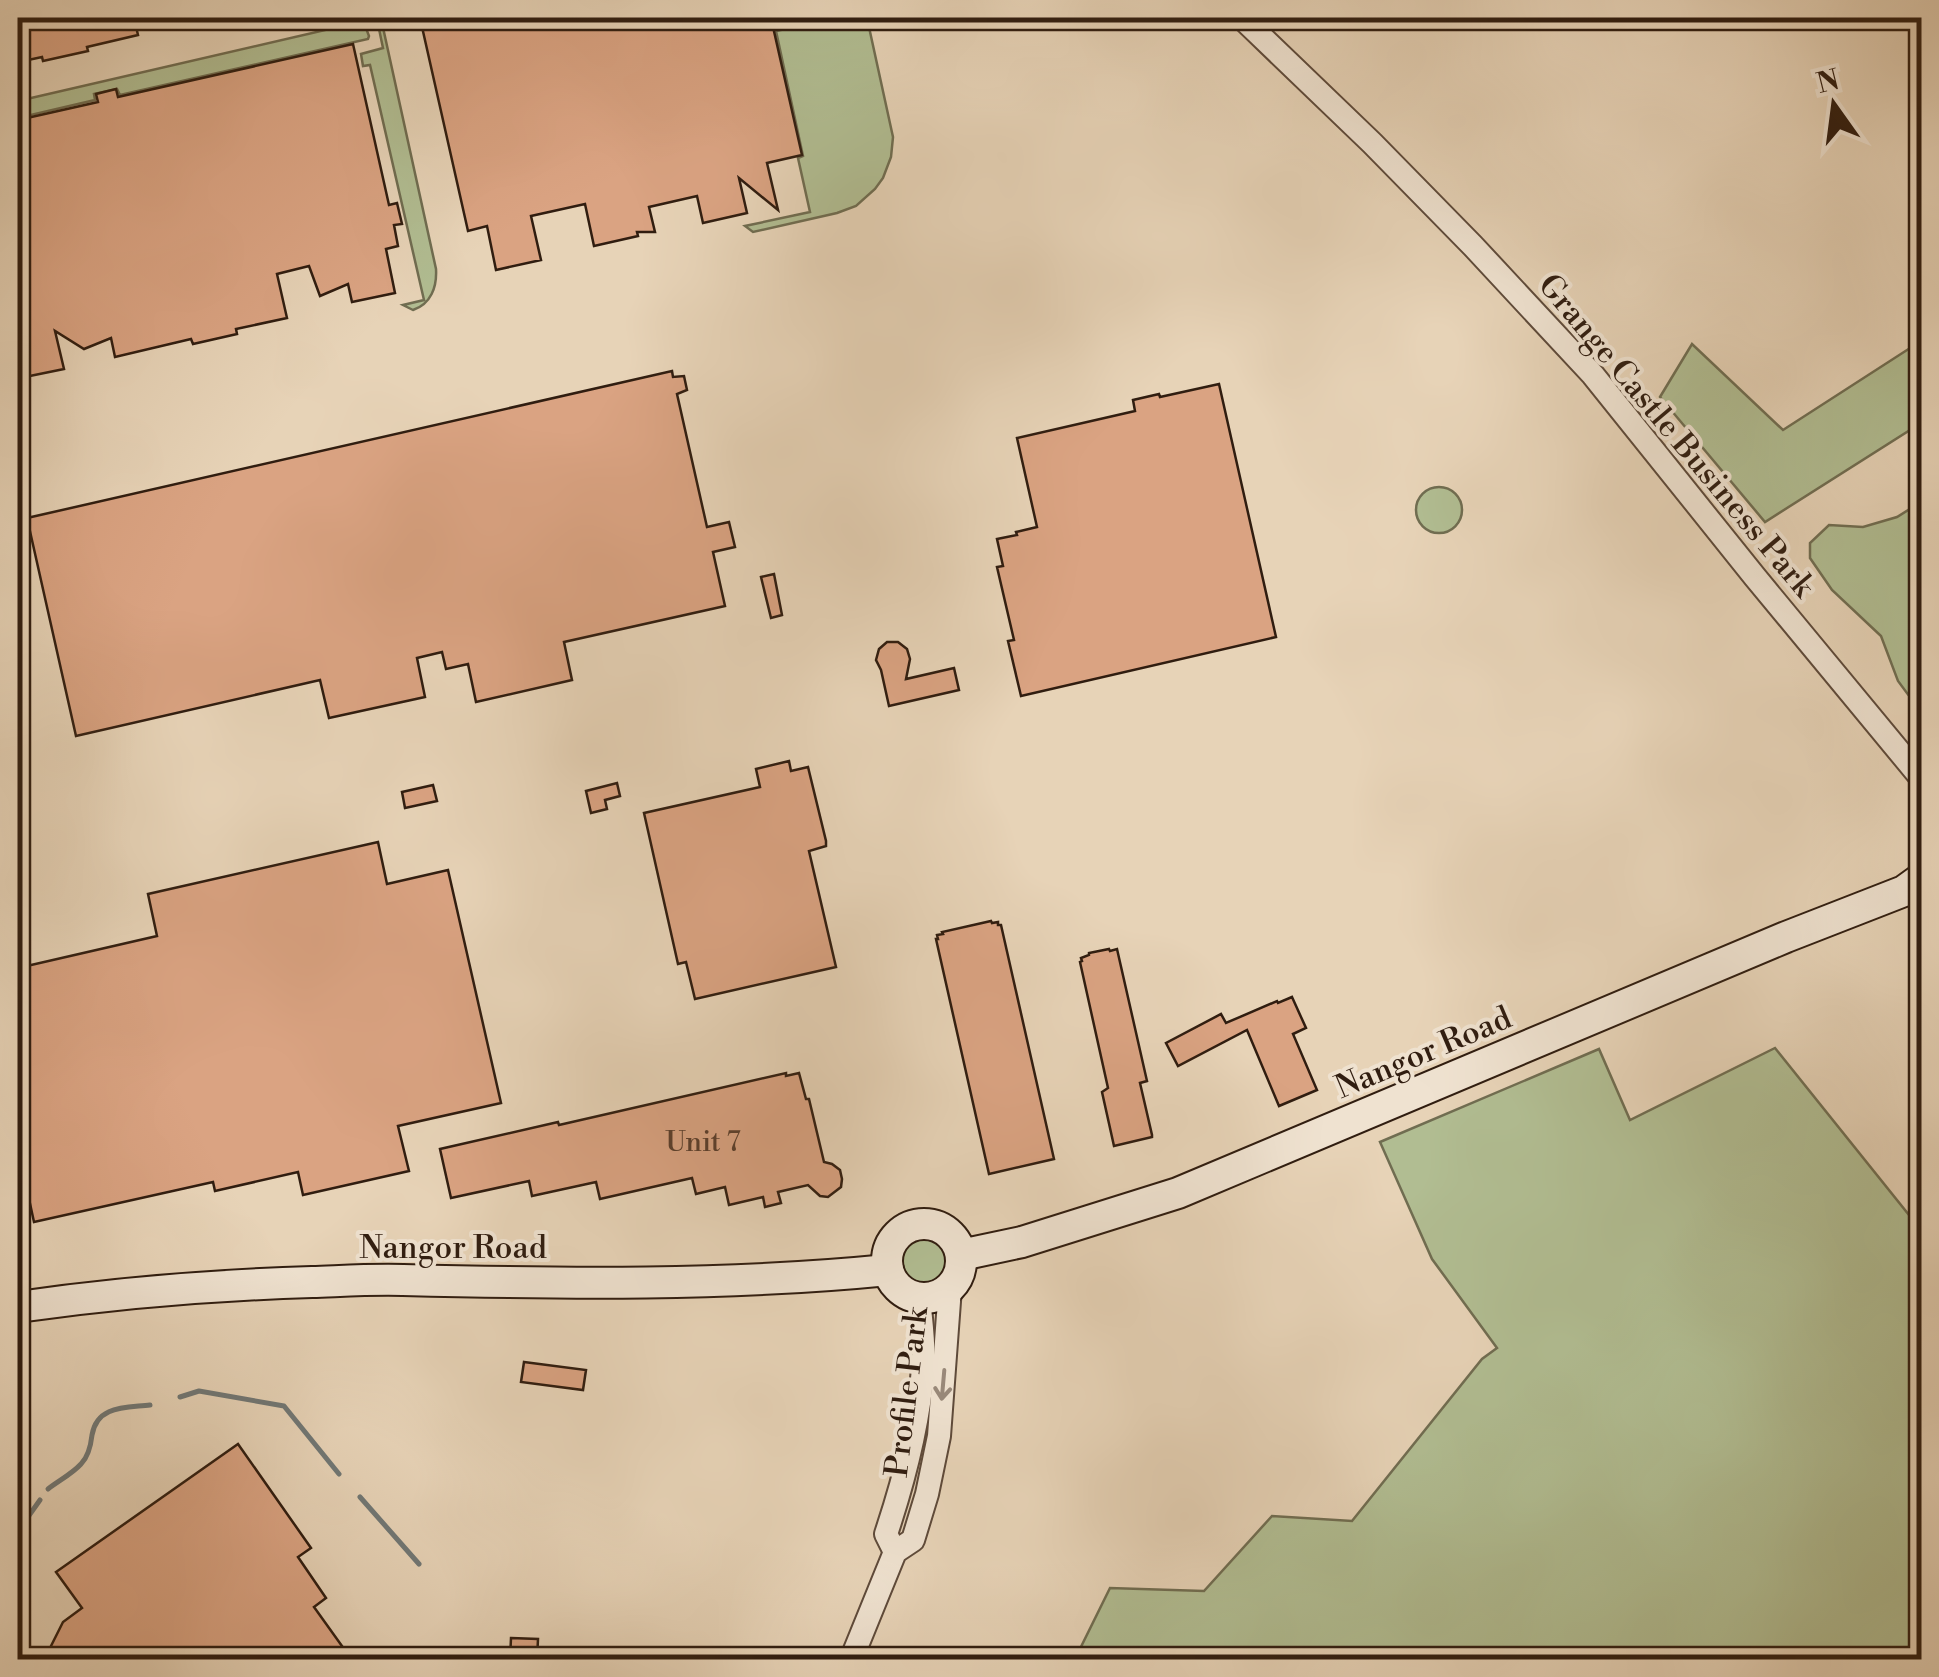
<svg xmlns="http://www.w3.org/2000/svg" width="1939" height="1677" font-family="'Libre Bodoni',serif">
<rect width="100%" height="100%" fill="#e7d3b7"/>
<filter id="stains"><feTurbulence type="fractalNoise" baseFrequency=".002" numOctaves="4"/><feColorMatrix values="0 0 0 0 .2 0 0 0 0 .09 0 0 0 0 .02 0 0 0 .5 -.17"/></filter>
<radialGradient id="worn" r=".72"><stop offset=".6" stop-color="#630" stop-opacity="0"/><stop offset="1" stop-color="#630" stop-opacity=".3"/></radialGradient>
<g fill="#b1bd92" stroke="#706d51" stroke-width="2.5">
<path d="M837 18H867L893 137 891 157 883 178 875 189 856 206 837 213 753 232 745 226 810 212 798 158 803 156 776 31Z"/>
<path d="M364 23 369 36 368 39 120 95 117 89 94 94 95 100 18 118V101L351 24Z"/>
<path d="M382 23 436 269C437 287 431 304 413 310L403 305 424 300 370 65 363 66 361 54 383 48 378 24Z"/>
<path d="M1921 341V423L1765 522 1660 397 1692 344 1783 430Z"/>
<circle cx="1439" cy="510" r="23"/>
<path d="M1921 502V712L1898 681 1881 636 1832 590 1810 558V543L1829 525 1863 527 1897 517Z"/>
<path d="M1775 1048 1921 1230V1659H1075L1110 1588 1204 1591 1272 1516 1352 1521 1482 1359 1497 1348 1432 1259 1380 1142 1599 1049 1630 1120Z"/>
<circle cx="924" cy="1261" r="22"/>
</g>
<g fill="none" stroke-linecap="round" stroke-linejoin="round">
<g stroke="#717876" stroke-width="5">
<path d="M180 1397 199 1391 284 1406 339 1474"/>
<path d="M48 1489C58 1481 72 1474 81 1464 88 1457 91 1444 92 1435 97 1405 126 1408 150 1405"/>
<path d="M360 1497 419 1564"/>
<path d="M18 1531 40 1500"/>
</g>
</g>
<g fill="#daa382" stroke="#301d10" stroke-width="2.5">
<path d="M18 18H134L138 35 87 47 88 51 43 61 42 57 19 62Z"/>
<path d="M420 18H771L802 155 767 163 778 210 739 178 747 213 703 223 697 196 649 207 655 232H637L638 236 594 246 585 204 531 216 541 260 496 270 487 226 468 231Z"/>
<path d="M353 44 389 205 397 203 402 224 394 225 398 246 386 249 395 293 352 302 348 284 320 296 309 266 277 274 287 318 236 329 237 334 193 344 191 339 115 357 111 338 84 349 55 331 64 369 20 378 18 365V120L98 102 96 94 116 89 118 97Z"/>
<path d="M672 371 673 377 684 376 687 390 677 394 707 527 729 522 735 547 713 552 725 606 564 642 572 680 476 702 468 664 446 669 442 652 417 658 425 697 329 718 320 680 76 736 27 518Z"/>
<path d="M1219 384 1276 637 1021 696 1008 641 1014 640 997 567 1003 566 997 539 1017 535 1016 532 1037 527 1017 438 1135 411 1133 400 1159 394 1160 397Z"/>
<path d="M774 574 782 615 771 618 761 577Z"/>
<path d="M887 642H898L907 649 910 659 906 679 954 668 959 690 889 706 881 670 876 660 879 649Z"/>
<path d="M789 761 791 771 808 767 826 841V846L809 851 836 967 695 999 686 962 678 964 644 813 760 787 756 769Z"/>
<path d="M617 783 620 796 605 800 607 809 591 813 586 791Z"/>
<path d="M433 785 437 801 405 808 402 792Z"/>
<path d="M378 842 387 884 448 870 501 1103 398 1126 409 1171 303 1195 298 1172 215 1191 213 1182 34 1222 18 1148V968L157 936 148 894Z"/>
<path d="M991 921 992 923 998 922V925H1001L1054 1159 989 1174 936 939H938L937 935 943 934 942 932Z"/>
<path d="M1109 949 1110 951 1117 949 1147 1081 1140 1083 1152 1135V1137L1114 1146 1102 1092 1108 1088 1080 962 1082 961 1081 958 1089 955V953Z"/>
<path d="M1292 997 1306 1028 1293 1034 1317 1090 1279 1106 1247 1030 1178 1066 1166 1043 1221 1014 1226 1023 1277 1001 1278 1003Z"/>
<path d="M786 1073V1076L799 1073 806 1099H809L824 1162 832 1164 840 1170 842 1179 841 1187 828 1197 820 1196 808 1185 778 1192 781 1203 765 1207 763 1197 729 1205 725 1187 696 1194 692 1178 600 1199 596 1182 532 1196 529 1181 451 1198 440 1149 558 1122 559 1125Z"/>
<path d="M524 1362 586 1370 583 1390 521 1382Z"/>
<path d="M238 1444 311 1548 298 1557 326 1598 314 1607 352 1660H44L63 1622 82 1608 56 1572Z"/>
<path d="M511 1638 538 1639 537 1660H510Z"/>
</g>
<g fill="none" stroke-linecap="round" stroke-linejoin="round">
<defs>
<g id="street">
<path d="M1242 18 1372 143 1473 246 1593 375 1755 577 1922 779"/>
<path d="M895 1552 886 1534C904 1480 919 1424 923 1368 925 1345 921 1321 919 1298"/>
<path d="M851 1660 895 1552 913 1540 927 1494 939 1436 950 1288"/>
</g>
<g id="secondary">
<circle cx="924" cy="1261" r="37"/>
<path d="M961 1255 1022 1242 1178 1193 1786 937 1904 891 1922 878"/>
<path d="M18 1307C116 1293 213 1285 312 1282 342 1281 373 1279 403 1280 565 1284 727 1286 888 1270"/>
</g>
</defs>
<use href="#street" stroke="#5e4a3a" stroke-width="26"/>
<use href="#secondary" stroke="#301d10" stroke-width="34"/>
<use href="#street" stroke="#efe2d0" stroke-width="22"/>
<use href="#secondary" stroke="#efe2d0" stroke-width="30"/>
</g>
<defs><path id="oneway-shaft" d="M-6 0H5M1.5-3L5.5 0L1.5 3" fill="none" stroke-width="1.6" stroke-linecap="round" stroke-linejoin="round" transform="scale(2.5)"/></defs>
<use stroke="#99897a" href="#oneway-shaft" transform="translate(943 1385) rotate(95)"/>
<g text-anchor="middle" stroke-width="8" stroke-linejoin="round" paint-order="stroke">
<g font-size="28" fill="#5a3e2c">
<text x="703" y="1151">Unit 7</text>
</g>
<g font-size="32" fill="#301d10" stroke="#efe2d0">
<text transform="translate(1677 435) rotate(50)" y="11">Grange Castle Business Park</text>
<text transform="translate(1423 1052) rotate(-23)" y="11">Nangor Road</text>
<text x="453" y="1258">Nangor Road</text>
<text transform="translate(906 1392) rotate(-83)" y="11">Profile Park</text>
</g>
</g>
<rect width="1939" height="1677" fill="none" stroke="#e7d3b7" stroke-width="60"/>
<rect x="20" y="20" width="1899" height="1637" fill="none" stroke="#301d10" stroke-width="5"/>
<rect x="30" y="30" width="1879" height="1617" fill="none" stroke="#301d10" stroke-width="2.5"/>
<g transform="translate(1834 105) rotate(346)" stroke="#efe2d0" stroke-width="8" paint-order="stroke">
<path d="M0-8L18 38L0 25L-18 38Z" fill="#301d10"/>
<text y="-15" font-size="28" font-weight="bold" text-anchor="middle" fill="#301d10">N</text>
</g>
<rect width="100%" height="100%" filter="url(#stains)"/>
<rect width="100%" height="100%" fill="url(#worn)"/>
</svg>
